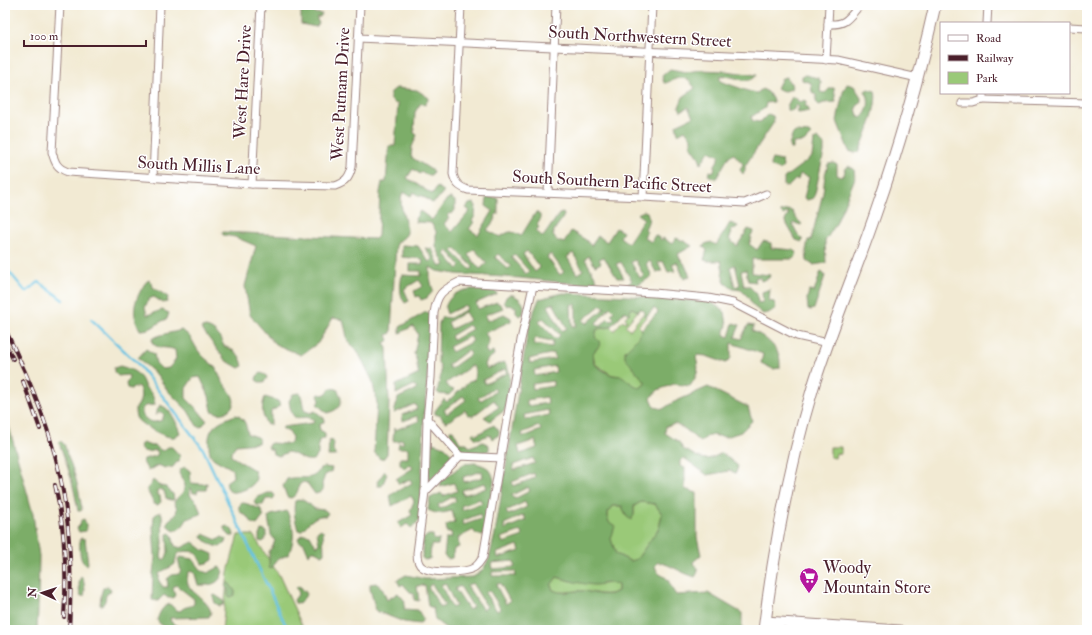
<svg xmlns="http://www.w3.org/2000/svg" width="1092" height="635" font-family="'IM FELL Double Pica',serif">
<rect width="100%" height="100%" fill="#fff"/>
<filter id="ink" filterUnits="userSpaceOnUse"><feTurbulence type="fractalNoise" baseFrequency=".025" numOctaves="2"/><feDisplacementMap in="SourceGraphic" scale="8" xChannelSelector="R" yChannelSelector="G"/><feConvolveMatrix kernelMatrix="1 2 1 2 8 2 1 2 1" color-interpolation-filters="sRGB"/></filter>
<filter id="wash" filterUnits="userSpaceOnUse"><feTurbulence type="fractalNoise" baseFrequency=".012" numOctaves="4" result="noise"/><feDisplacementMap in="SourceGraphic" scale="16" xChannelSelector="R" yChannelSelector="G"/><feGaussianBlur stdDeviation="0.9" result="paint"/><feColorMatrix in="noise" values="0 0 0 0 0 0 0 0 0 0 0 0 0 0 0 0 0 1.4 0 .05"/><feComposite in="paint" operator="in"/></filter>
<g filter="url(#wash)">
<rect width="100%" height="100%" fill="#f2ead3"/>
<g fill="#9ac978" stroke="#727452">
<path d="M632 308 638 311 625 326 630 330 643 314 646 317 638 326 642 329 637 339 625 351 635 370 646 383 640 388 632 385 622 376 612 375 595 364 593 353 600 345 595 337 597 329 610 327 614 331 623 320 625 322 627 320 625 318Z"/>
<path d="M830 447H841V454L836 453 835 458 830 457Z"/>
<path d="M641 502 655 504 662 514 659 528 637 559 630 561 616 554 611 539 614 526 608 521V512L612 506H622L626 516 634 515V506Z"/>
<path d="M238 535H253L279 575 304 630H222L228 572Z"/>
<path d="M557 577C571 582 586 583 601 584 610 584 608 581 618 585V591C607 597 597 593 584 591 573 590 563 595 553 590L551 585Z"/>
</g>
<g fill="#7bad68" stroke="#62664a" fill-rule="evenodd">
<path d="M301 5H322L323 7 319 8 315 7 313 8 314 13 322 14 320 17H317V20L319 23 316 27 301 24Z"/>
<path d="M670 69 687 72 700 70 725 71 757 75C747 88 734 73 720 77V81L748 91 757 93 762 89 768 92 774 102 766 103 765 108 751 117 753 121 760 122 768 114 773 116 774 122 745 166V171L743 174 740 170 743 164 734 154 729 156 716 179 708 175 710 171 713 172 715 168 714 167 720 156 709 151 701 164 699 157 691 146V138L685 130 678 134 676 125 693 117 688 107 681 111 679 107 683 97 695 88C689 80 684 75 673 80 669 81 668 83 664 83L662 76Z"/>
<path d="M806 75 818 78 821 82 820 92 825 93 830 88H834L836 102 824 103 819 105 816 102V95L812 92 811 83 802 80V76Z"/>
<path d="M787 77 788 81 791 83 792 88C786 92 783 92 777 88L782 78Z"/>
<path d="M847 84 854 86 861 97V101L856 108 858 116 861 118C869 112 871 99 865 91L868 89 875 91C879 105 865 138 859 152L855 153 849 151 837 121 843 92Z"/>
<path d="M396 88 417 90 429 98 425 105 421 103 415 112 414 133 417 135 412 147 411 157 433 171 432 175H427L422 172 420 174 413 169 407 178 432 194 437 187 444 191 436 201 432 203 421 195 420 197 414 192 411 196 403 192C396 206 411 229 406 235 404 238 399 241 396 243L391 333 387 335 389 340 384 343 387 348 389 402 387 454 383 459H380L374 452 377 403 372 380 359 354 347 339 346 332 343 320 333 318 318 343 301 355 275 344 250 315 245 286 256 246 235 237 223 235 222 232 375 239 378 236 380 192 382 182H386L389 146H395L398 104 394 103 390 99V93Z"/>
<path d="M792 97H795L798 101 801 102 804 100 807 101 805 106 808 107 809 111 799 113 797 112 799 107 796 105 794 109 791 111 787 110V106Z"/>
<path d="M795 132 809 133 811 135 804 142 793 143V149H790L789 146 792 135Z"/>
<path d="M818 138 824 145V152L814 198 807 200 804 198 809 177 800 174 798 180 796 179 788 187 784 186V178L812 157 814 140Z"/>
<path d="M772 159 782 161 783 167 780 170 772 167 770 164Z"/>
<path d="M834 163 837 165V175L841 177 844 175 845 170 848 166 854 169 855 178 836 224 825 241 826 263 813 265 807 261 806 251 808 240H811L823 193 825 175 828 164Z"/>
<path d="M487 197 498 198V214H497L495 216 496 218 487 230 500 237C510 231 510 230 521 236L536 212 540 215V220L537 225 539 227 536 231 543 237 559 214 563 213 564 215C561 223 554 227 553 235L556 240 564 243 571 231 586 240 591 246 598 236 607 242 616 228 623 232 620 237 628 243 644 219 637 214 644 211 647 212C650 219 648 223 645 229L647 231 644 237 651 242 655 235 662 240 663 238 672 244 676 238 684 241 692 246 678 254 680 259 684 263 690 276 684 279 677 262 672 264 675 271 668 272 663 261 658 263 662 271 656 272 650 261 646 264 652 276 640 284 629 287 628 284 632 281 621 262 616 264 624 278H617L604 257 599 259 601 263 595 266 589 256 585 259 597 280 589 285 520 278 456 274 437 271 430 267V278L433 291 427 298 421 300 419 296 416 297 414 291 423 286 419 280 404 289 409 301 405 303C399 295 400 285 402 275L421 276V271H410V264H422L423 259 402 257V245L418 246 429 262 433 259 425 248 432 249 440 267 445 265 436 247V231L431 223 416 222 415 219 420 211 432 220 447 199 450 198 455 201V210L452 214 450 213 447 216 449 218 444 224 452 232 470 211 466 208 469 204 474 203 476 206 475 216 472 221 474 222 469 229 478 235 493 211 486 206ZM455 248 473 267 471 270 452 251ZM474 249 487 263 480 269 468 255ZM447 250 461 266 458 269 444 253ZM527 251 540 268 535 272 523 254ZM573 253 583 270 577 274 567 257ZM498 254 511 266 508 269 495 257ZM514 254 529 271 526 274 511 257ZM551 254 564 272 560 275 547 257ZM635 260 644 276 640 278 631 262Z"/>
<path d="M787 210 792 211 796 218 802 224 801 225 794 223 793 225 798 235 803 240 802 242 796 240 785 221 789 213H787L783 215 780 212Z"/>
<path d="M730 223 738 226 735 230 733 229 731 232 732 233 729 239 737 246 748 229 754 231 750 237 752 238 749 244 757 250 763 241 771 243V248L794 250 797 253 795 258 792 259H752V273L770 275 769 278 761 281 760 277 755 278 756 282 748 281 746 270 741 271 744 286H749L757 294 758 303 763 302 762 292 770 289 769 301 774 302 776 307C773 312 769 313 763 314L752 305 749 298 741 290 733 289 725 283 722 274 723 271 721 261H708L704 260 707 250 703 247 705 244 711 242 716 245ZM735 265 740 285 735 287 730 267Z"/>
<path d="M821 271 823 272 825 276 814 309 811 310 808 309 807 299 809 291 814 292Z"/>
<path d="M149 280 154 288 168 297 167 302 163 303 154 297 149 299 145 307 147 315 162 310 169 313 167 319C155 323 155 330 140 330 132 314 133 305 141 290 144 285 145 282 149 280Z"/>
<path d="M472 289H494L497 294 476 303 478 309 497 302 501 305 503 308 485 315 487 321 504 314 511 318V321L485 333 488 338V347L485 349 488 354 493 351 494 355 487 360 485 365 487 369 504 362C515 373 507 395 505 410L490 421 484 417 499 407 494 400 473 416 468 415 465 410 447 422 443 420 441 416 435 414V411L444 399 447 402 469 382 474 380 475 371 473 366H469L467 369 446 383 449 388 454 390 449 395 439 394 437 392C439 382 444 371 438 363L439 323 442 317 450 318 467 309 465 305 447 314 445 308C449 295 459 290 472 289ZM465 312 470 320 451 329 448 322ZM469 325 472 329 453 340 451 336ZM470 336 473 341 452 352 449 347ZM468 350 471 354 450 369 448 365ZM505 369 507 373 485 384 483 380ZM494 388 496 391 480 401 478 398ZM463 396 466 400 447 414 444 410Z"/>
<path d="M563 293 629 296 711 302 725 312 727 325 724 335 729 337 733 323 740 325 735 337 741 339 748 325 754 326 752 331C762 334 775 345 779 355 780 358 780 364 780 368L773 369 761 363 763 354 731 343V358L726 363 706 356 698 355 696 358C700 370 697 376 690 386L674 384 658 390 651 398 655 407 663 409 672 403 708 387 748 407 752 421 741 432 726 437 709 435 700 442 685 429 675 424 666 426 665 433 679 442 683 449C690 452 698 459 706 459 711 459 718 455 722 453L738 466 736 473 729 471 707 475 684 458 680 461V466L685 468V489L697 493V537L701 555 693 562C698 568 700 570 695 577 681 573 672 565 658 562L655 566C659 578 663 573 668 580 671 585 672 590 676 595L708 593 742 613V630H566L547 625 501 623 447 629 435 620 433 608 428 606 425 585 417 586 419 601 414 600V593L410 592 403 584 400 586 397 580 406 575 425 579 473 577 482 571 489 559 495 534 529 324 539 299ZM553 303 567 328 562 331 548 306ZM576 304V326H572L571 305ZM601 305 605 308 586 324 583 320ZM610 307 614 311 611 315 614 318 611 321 608 318 600 327 596 323ZM632 308 638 311 640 308 645 312 643 314 646 317 654 308 658 312 642 329 637 339 625 351V358L646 383 640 388 632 384 622 376 612 375 604 371 594 364 593 353 600 345 599 341 595 337 597 329 610 327 625 311 629 314ZM543 318 560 335 556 339 539 322ZM535 338 553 341 552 347 534 344ZM554 353 555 359 530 363 529 359ZM555 366 556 372 535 376 534 370ZM553 381V386L533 389 532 384ZM547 397 548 403 527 406V400ZM548 410 549 415 525 420 524 415ZM539 426 541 430 523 437 522 433ZM535 440 537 448 520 454 518 446ZM533 458 535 463 514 470 513 465ZM534 473 535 478 513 486 512 482ZM528 487 530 491 514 499 512 495ZM525 502 527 507 508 515 506 511ZM641 502 655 504 662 514 659 528 637 559 630 561 616 554 611 539 615 526 608 521V512L612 506H622L626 516 631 520 634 515V506ZM524 515 526 520 505 529 504 524ZM521 531 523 536 503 543 501 538ZM518 545 520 551 498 558 497 553ZM514 561 515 567 492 569 491 563ZM515 571 516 576H492V572ZM557 577C569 581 582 584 594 585 605 585 607 580 618 585V591C607 598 596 593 584 591 573 590 563 595 553 590L551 585ZM445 583 456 606 452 608 441 585ZM472 583 487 607 483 610 467 586ZM500 583 510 601 506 604 496 585ZM432 584 445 605 441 608 428 587ZM460 586 473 607 469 610 455 589ZM489 590 501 609 497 611 485 593Z"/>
<path d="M510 294C519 297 527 303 523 314L519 316 516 313V307L509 305 507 306 504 302 506 297Z"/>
<path d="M426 312 433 314 424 416 421 496 419 521 411 528 407 524 401 528 398 523 412 515 410 511 414 501 411 496 392 506 390 495 412 483 410 479 399 484 396 479 413 468 410 464 404 468 400 464V458H408V448H398L399 443 403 444V440L400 439 399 441H393L394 428 395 430 419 421 417 416 403 421 402 415 417 409 415 404 394 413 398 398 417 389 414 385 396 394V385L419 374C416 367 418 361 414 354L418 334 413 326 400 333V327Z"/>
<path d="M206 327C217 330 219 336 224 346 235 351 240 353 243 366L239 368 225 360 201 328Z"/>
<path d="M181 330C193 336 192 343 200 353 204 358 209 361 214 366 218 371 218 373 221 379 226 389 244 401 226 412 221 415 217 413 212 411L209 396 200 377 193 378 186 388V398L198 410 207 421 201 427 197 426 188 411 168 391 157 375 138 358 146 349 154 354 156 363 162 369 169 368 176 359 175 350C166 346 161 350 153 344L152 339C159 334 172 333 181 330Z"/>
<path d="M120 366C134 370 141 373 145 388 152 392 154 397 155 405L145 406 142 409V414C147 422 153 424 162 420L164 415 162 412 158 413 156 415H155L160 405C171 408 177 423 180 433 178 434 176 436 174 437 167 439 141 425 137 419 135 416 135 413 135 409 141 403 143 394 138 386L131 389 127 388 126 384 129 378 128 375 118 376 114 372V368Z"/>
<path d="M261 373 266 375 267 378 264 382H259L256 380 257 376Z"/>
<path d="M330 388 337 389C345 401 341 410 327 413L317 404 320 400 318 396 319 394 323 395 327 393Z"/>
<path d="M300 393C303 399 302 405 305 411L311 413 315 411 325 419 323 423 319 425 320 430 325 433V438L320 439 318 444V455L313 460C303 462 298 454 288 452L279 456 273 454 272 449H269L268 445 271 443 286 444 291 443 292 437 289 432 282 429 283 427 313 423 314 420C301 411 293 430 289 401L293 394Z"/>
<path d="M265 397 278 401 280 405 277 408 271 411V424L267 425C262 417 261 406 265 397Z"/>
<path d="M5 412 33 514 39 556 38 610 37 630H5Z"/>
<path d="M236 415C245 418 246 425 248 434L259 438 258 443 236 445 231 452V456L254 470C255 473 256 476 256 479 254 488 238 493 231 492L227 487 226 482 233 477 232 469C226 465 218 462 213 458 210 455 209 450 209 446 207 426 219 421 236 415Z"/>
<path d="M494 425 499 431V435L492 439 490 435 478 439 475 438 472 434 474 432 476 435Z"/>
<path d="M450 430H453L460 443H467L469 447 483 442 489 445V450C476 460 448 448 450 430Z"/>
<path d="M332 440 334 443 333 450 336 456H328C329 451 328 445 329 441Z"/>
<path d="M60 441C67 444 65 451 68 457 76 475 79 491 82 510L80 511H78C74 486 68 466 59 443Z"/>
<path d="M430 442 445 447 451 453C451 455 451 459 450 460 448 463 432 479 430 480L428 479V445Z"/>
<path d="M143 443 151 446 155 445 159 449 163 451 168 447H172L180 456 179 461 176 463 173 467 165 468 158 465 148 471 143 462 144 459 156 456 158 453 156 450 147 452 141 450 140 445Z"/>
<path d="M475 463C486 466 492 468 494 481L483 536 476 534 473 530 458 538 459 547 454 549 452 558 448 559 444 556 446 538H452L451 532 447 533 446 525 455 522 452 511C441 513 438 515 428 510L430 498 441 493 443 496 457 491 454 483 440 487 441 481 464 464ZM482 471 483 477 464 482 463 477ZM485 483 487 488 463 495 462 490ZM454 496 456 501 440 509 438 505ZM480 499 482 503 462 510 461 506ZM480 514 481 519 463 525 462 521Z"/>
<path d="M185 467 190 471 191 483 201 484 207 483 206 490H198L197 493H193L191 488 190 487V495L197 502 201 514 187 519C184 525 181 529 174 531L167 525 168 521 176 514 177 508 174 502 179 496 184 491 185 485 179 473 181 469Z"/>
<path d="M324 467 332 468 331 472 325 475 322 484 323 490 319 493 315 494 307 483 303 482 299 485C298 491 297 495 291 498L287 497 283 486 287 479C300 475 314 483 320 468Z"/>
<path d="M385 471 387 474 382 486H378L377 482Z"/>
<path d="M153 480 160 486 166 487 173 494 174 500H170L166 498 164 491 159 489 157 491V494L160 496 161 502 158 505 154 504 147 490Z"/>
<path d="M267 493H273L275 496 273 499H266L263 505H256L254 502 256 498Z"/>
<path d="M302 499 315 509 325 510 328 513 326 516C314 514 309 524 301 531L298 530C295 520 293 510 295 501Z"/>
<path d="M242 503C250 503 252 508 260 508L264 516 257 525 252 523 249 518 239 511V506Z"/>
<path d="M287 511C294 530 296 535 289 554L275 561 272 569 269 568V552L273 546 275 540 271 535 268 517 271 515Z"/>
<path d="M159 512 162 514 163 543 161 556 163 560 166 558 168 552 167 534 170 533 172 535 175 546 181 548 193 542 203 550 213 554V560L208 563 202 564 196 552C184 551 176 549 175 564 170 569 163 569 159 574V581L163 587H168L167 579 172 575 179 574 181 571 178 559 180 557 193 559 202 571 208 573 219 567 223 570C221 584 211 586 198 585L194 571 189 572C180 591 206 595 211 612L209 617 170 618 171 622 182 628 183 630C174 630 162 629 157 620 159 614 162 606 170 604L176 610 180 611C186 605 189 608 194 604V599L176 585 173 587 175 595 173 598H168L164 595 158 601 152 600 153 573 155 558 153 527 154 516Z"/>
<path d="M84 519 86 524V531L79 532 77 528 80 525 81 520Z"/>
<path d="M227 526C231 528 234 531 234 536H230L224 529V527Z"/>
<path d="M321 529 323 531 324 553 322 555 315 551H311L309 555 304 543 299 541 298 538 304 534 310 535 316 546 319 544 317 532Z"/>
<path d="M261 530 266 531C267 535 266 539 263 542L259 541V536Z"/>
<path d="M203 534 217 540 222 537 226 539 225 543 220 547C213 546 205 542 202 536Z"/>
<path d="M428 535H433L434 540 439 539 438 545H431L430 559 425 560 422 558 423 539Z"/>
<path d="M81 538 85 539 88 563 87 565C78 562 80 547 80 539Z"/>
<path d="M81 577 83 578C84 584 86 590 84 596H81C79 591 78 582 81 577Z"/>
<path d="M229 583 235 591V595L231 597 228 596V590L225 586 226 584Z"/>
<path d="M376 583 382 588 387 600 398 593 405 601 404 609 418 610 423 619 420 624 404 622 376 611 370 589V584Z"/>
<path d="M107 586 111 589 110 592 106 595 105 601 102 606 100 605 101 595 103 588Z"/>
<path d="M298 586 301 587 302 591H305L307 594 299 604 295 603 294 600 299 593 296 588Z"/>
<path d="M215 595 224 601 223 605 220 606 215 603 213 596Z"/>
</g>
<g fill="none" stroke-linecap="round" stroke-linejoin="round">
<g stroke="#65c3e3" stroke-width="2.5">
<path d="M5 267 26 292 39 282 63 300"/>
<path d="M91 319 138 364 203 449 288 630"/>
</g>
</g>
</g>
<g filter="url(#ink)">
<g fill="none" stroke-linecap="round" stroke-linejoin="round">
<defs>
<g id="street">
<path d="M60 5 52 152C55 163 57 168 68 172L252 184 335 186C346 182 349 179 352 167L360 5"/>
<path d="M461 5 453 174C455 183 459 187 468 190L643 197 745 203 766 194"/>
<path d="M987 23 988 5"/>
<path d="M828 24C847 25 848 18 860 5"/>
<path d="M1069 27 1087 28"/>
<path d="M358 38 838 60 918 78"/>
<path d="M826 60 829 5"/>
<path d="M983 100 1087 103"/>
<path d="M962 103H973L983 100V93"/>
<path d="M153 178 160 5"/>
<path d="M252 184 261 5"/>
<path d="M548 193 556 5"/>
<path d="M643 197 652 5"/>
<path d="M533 286 521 340 483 557C481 560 479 564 475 567 467 573 431 574 422 567 418 564 417 558 417 553L425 492 427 419 431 378 434 313C437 294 442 290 459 282L654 293 708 298 733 303 797 336 828 343"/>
<path d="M427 419 460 456"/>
<path d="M425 492 460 456 501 458"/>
</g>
<path id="secondary" d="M765 621 900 630"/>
<path id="primary" d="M764 630C774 548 789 467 813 387 831 329 855 273 875 215 899 147 919 76 935 5"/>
</defs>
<use href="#street" stroke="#9e847f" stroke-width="9"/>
<use href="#secondary" stroke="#9e847f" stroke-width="11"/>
<use href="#primary" stroke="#9e847f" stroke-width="13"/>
<use href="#street" stroke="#fff" stroke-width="7"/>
<use href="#secondary" stroke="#fff" stroke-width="9"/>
<use href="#primary" stroke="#fff" stroke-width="11"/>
<defs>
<g id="rail">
<path d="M5 329C31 382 55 439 64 497 71 541 72 586 69 630"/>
<path d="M5 343 13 359"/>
<path d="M23 381 40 429"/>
<path d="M55 485C65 528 67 573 64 617"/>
</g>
</defs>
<use href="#rail" stroke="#4a1f2b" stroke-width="4"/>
<use href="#rail" stroke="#fff" stroke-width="2.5" stroke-dasharray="8" stroke-linecap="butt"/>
</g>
</g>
<defs>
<symbol id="supermarket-pin" viewBox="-11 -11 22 30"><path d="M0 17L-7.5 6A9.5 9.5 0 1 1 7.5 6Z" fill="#b5179e" stroke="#fff"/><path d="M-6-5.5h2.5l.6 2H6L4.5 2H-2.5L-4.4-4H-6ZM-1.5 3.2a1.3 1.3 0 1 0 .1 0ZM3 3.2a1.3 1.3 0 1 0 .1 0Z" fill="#fff"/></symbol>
</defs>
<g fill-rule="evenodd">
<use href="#supermarket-pin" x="798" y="566" width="22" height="30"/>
</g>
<g text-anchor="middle" stroke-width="3" stroke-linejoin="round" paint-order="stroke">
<g font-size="17" fill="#4a1f2b" stroke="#fff">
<text transform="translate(640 36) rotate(3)" y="6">South Northwestern Street</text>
<text transform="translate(242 82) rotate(-87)" y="6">West Hare Drive</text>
<text transform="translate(340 94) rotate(-87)" y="6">West Putnam Drive</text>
<text transform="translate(199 165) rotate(3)" y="6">South Millis Lane</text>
<text transform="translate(612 181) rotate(3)" y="6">South Southern Pacific Street</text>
</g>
<g font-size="17" fill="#4a1f2b" stroke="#fff" text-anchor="start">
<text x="823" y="573">Woody<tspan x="823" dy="20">Mountain Store</tspan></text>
</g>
</g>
<rect width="1092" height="635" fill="none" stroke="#fff" stroke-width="20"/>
<rect x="940" y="22" width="130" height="72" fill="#ffffff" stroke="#b7a5aa"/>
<rect x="948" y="35" width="20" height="6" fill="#ffffff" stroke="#b7a5aa"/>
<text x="976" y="42" font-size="12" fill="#4a1f2b">Road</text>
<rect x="948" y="55" width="20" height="6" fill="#4a1f2b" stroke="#b7a5aa"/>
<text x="976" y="62" font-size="12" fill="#4a1f2b">Railway</text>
<rect x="948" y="72" width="20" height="12" fill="#9ac978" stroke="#b7a5aa"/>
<text x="976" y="82" font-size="12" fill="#4a1f2b">Park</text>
<g transform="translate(42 593) rotate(273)" stroke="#ffffff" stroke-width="3" paint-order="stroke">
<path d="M0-3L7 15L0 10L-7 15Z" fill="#4a1f2b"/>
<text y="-6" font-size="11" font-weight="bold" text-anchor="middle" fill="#4a1f2b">N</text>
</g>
<path d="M24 40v6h122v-6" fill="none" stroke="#4a1f2b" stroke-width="2"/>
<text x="30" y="40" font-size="12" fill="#4a1f2b" stroke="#ffffff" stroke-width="3" paint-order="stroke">100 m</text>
</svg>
